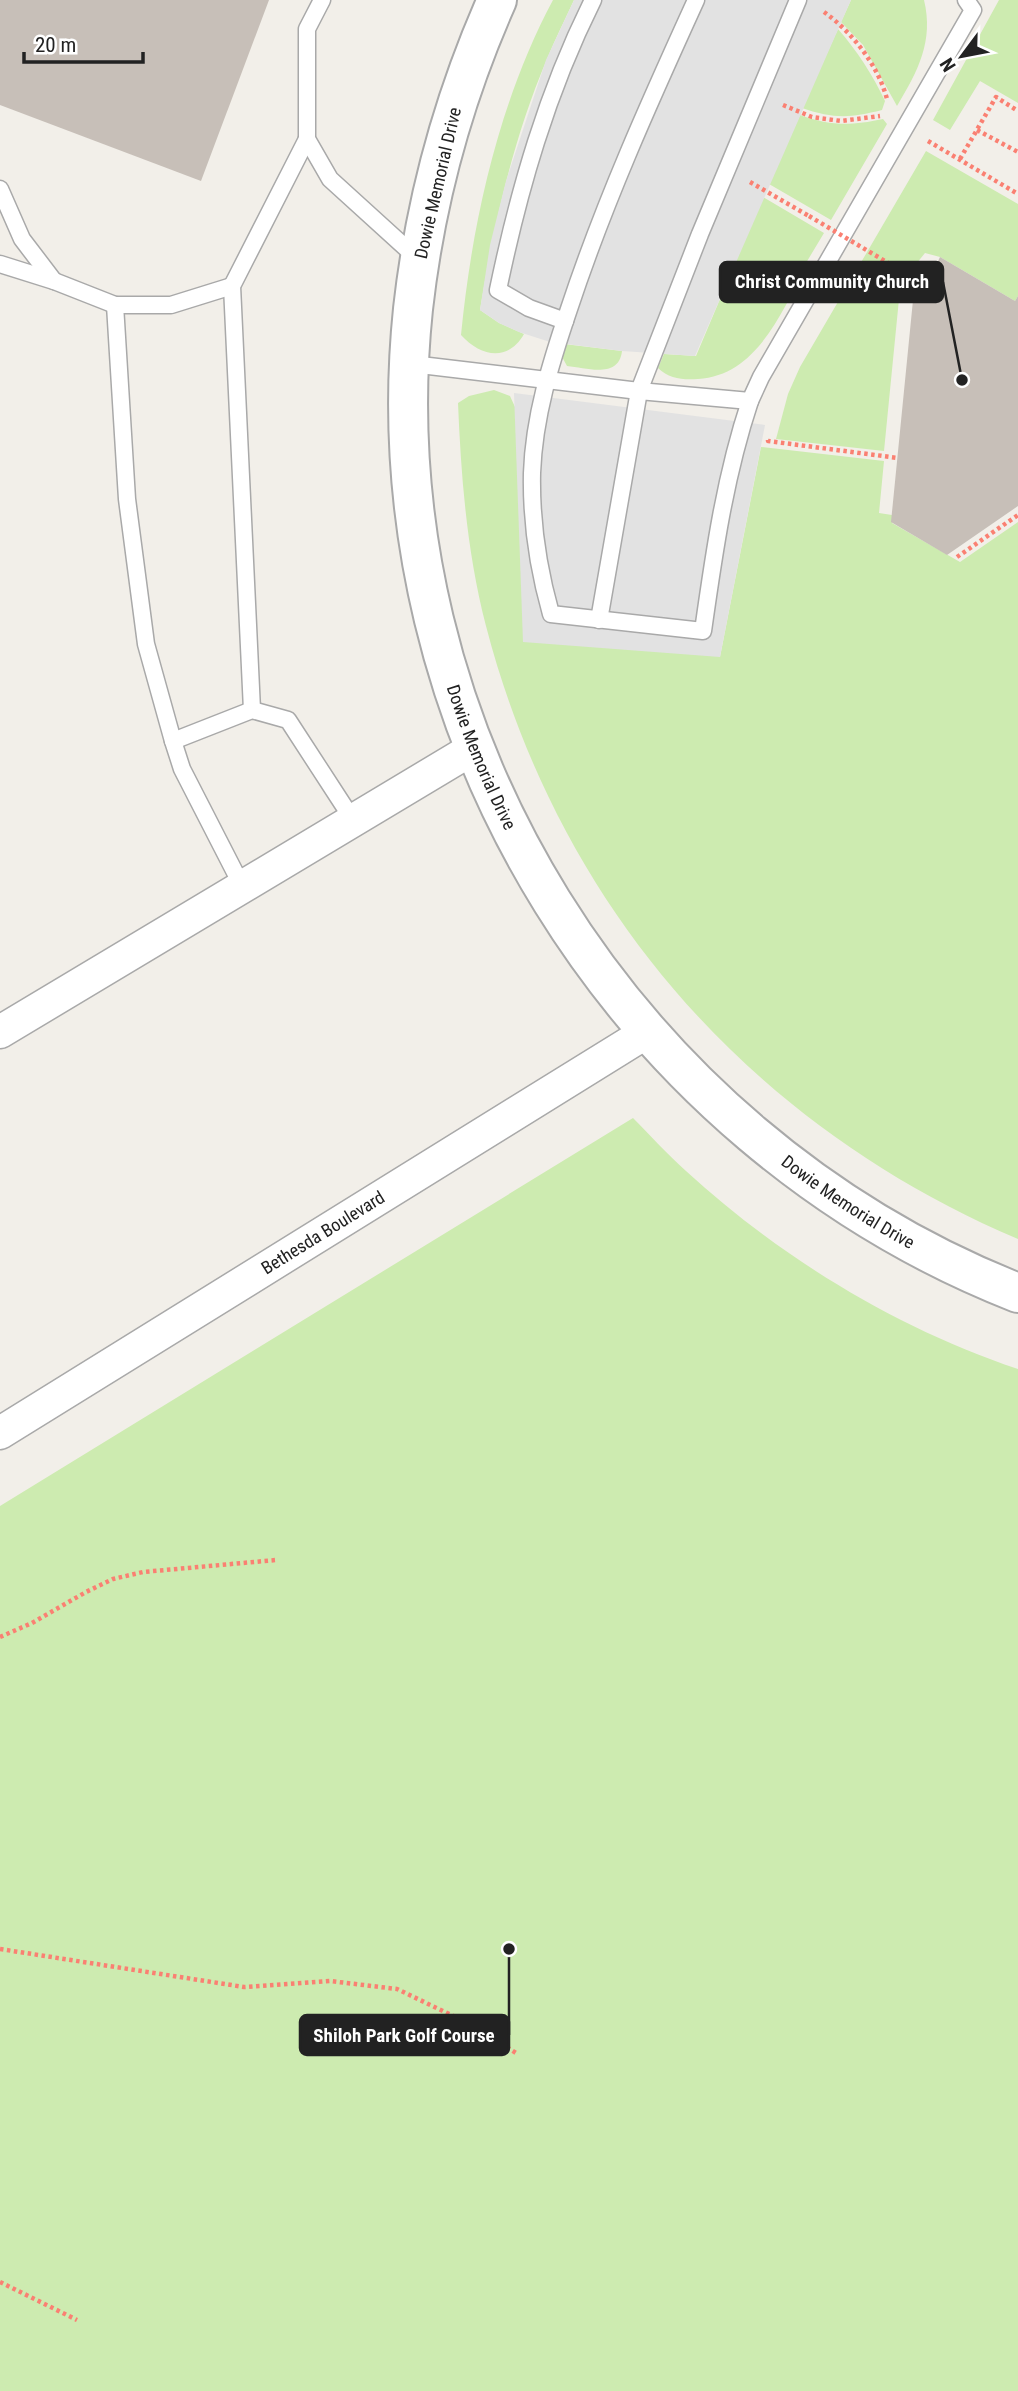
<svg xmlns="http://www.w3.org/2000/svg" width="1018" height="2391" font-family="'Roboto Condensed',sans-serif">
<rect width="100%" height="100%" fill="#f2efe9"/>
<g fill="#cdebb0">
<path d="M553 0H574C565 20 555 39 547 59 513 139 494 224 480 310L499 323 524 334C508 362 481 357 461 335 472 222 499 101 553 0Z"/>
<path d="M851 0H924C934 41 918 71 897 106L863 45 841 22Z"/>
<path d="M999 0H1018V103L980 81 950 130 933 120Z"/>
<path d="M838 29C858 52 872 74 885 101L882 110C850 118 834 119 802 108Z"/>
<path d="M800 115C831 126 850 126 883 119L887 124 831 220 769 184Z"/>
<path d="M926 151 1018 204V296L1015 301 940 257 925 253 912 269 899 299 884 451 776 439 788 394 800 367Z"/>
<path d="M763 197 824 233 806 263 807 267C781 311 758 375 698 379 683 380 669 379 658 368L664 354 696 356Z"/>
<path d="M564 344 622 351C619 379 587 368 567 366L561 355Z"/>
<path d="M494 390 510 396 515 407 720 657 761 447 884 461 879 513 892 515V523L960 562 1018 522V1239C751 1126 559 907 486 626 467 553 461 477 458 403L469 396Z"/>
<path d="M633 1118C651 1136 667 1154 686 1171 781 1258 896 1328 1018 1369V2391H0V1506Z"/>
</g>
<g fill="#e2e2e2">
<path d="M574 0H851L695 356 622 351 550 342 519 332 499 323 480 310 490 245 506 181 546 60Z"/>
<path d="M514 393 765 425 720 657 523 642Z"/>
</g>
<g fill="#c7bfb8">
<path d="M0 0H269L201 181 0 105Z"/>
<path d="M940 257 1015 301 1018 296V506L947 555 891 522 914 290 926 268 930 265 935 268Z"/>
</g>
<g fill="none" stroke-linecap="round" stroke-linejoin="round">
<defs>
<g id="service">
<path d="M322 0 307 29V139L330 179 418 259"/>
<path d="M696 0C650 101 604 203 569 309 551 362 534 416 532 473 531 521 538 568 551 614L703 631C714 553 725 476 750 401"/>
<path d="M0 189 22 239 54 281"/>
<path d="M0 264 54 281 115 305H171L232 286"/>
<path d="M115 305 127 499 146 644 173 741"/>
<path d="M565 321 529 308 498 290C519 189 547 92 593 0"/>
<path d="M412 364 639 391 750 401 761 377 973 10 966 0"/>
<path d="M599 620 639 391 700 234 798 0"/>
<path d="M252 710 232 286 307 139"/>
<path d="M242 886 182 769 173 741 252 710 288 720 353 820"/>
</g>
<g id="minor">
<path d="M0 1032 474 748"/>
<path id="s1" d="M0 1433 647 1032"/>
</g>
<g id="tertiary">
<path id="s2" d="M497 0C453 99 425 202 413 309 369 731 626 1139 1018 1293"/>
</g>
</defs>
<use href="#service" stroke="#a9a9a9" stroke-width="19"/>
<use href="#minor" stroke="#a9a9a9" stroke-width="35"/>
<use href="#tertiary" stroke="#a9a9a9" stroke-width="42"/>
<g stroke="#fa8072" stroke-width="4.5" stroke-dasharray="3.5 3.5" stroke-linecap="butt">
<path d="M824 12C852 32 878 65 887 99"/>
<path d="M783 105 812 117 841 121 880 116"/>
<path d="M977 130 1018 152"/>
<path d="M928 141 1018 194"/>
<path d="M960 159 996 97 1018 111"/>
<path d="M750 182 809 216"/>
<path d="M768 440V441L898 458"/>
<path d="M957 557 1018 515"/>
<path d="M0 1637 32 1623 86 1592 113 1579 143 1572 276 1560"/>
<path d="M0 1949 244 1987 330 1981 397 1989 468 2023 516 2053"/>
<path d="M0 2282 77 2320"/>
</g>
<use href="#service" stroke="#fff" stroke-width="16"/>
<use href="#minor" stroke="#fff" stroke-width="32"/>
<use href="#tertiary" stroke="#fff" stroke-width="38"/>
<path stroke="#fa8072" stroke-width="4.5" stroke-dasharray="3.5 3.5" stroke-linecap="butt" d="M809 216 917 280"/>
</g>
<g text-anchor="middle" stroke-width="5" stroke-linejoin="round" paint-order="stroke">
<g font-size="18" fill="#222" stroke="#fff">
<text transform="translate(438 183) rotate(-77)" y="6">Dowie Memorial Drive</text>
<text dy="6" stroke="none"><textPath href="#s2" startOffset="780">Dowie Memorial Drive</textPath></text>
<text dy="6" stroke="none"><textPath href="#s2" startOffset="1367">Dowie Memorial Drive</textPath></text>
<text dy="6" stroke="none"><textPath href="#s1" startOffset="380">Bethesda Boulevard</textPath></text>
</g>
</g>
<path fill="none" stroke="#222" stroke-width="2.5" d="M962 380L943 282M509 1949L509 2035"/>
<g fill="#222" stroke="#fff" stroke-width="2.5">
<circle cx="962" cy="380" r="7"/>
<circle cx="509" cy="1949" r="7"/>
</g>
<g fill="#222" stroke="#222" stroke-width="2.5">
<rect x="720" y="262" width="223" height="40" rx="7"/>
<rect x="300" y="2015" width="209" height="40" rx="7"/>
</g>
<g font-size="19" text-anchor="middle" font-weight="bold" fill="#fff">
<text x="832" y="288">Christ Community Church</text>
<text x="404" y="2042">Shiloh Park Golf Course</text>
</g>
<g transform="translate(962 56) rotate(238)" stroke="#ffffff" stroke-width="5" paint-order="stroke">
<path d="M0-5L12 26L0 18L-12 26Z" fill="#222222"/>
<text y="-10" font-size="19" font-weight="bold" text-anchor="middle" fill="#222222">N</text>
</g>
<path d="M24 52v10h119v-10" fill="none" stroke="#222222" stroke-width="3.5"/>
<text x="35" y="52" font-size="21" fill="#222222" stroke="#ffffff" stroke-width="5" paint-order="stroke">20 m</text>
</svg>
